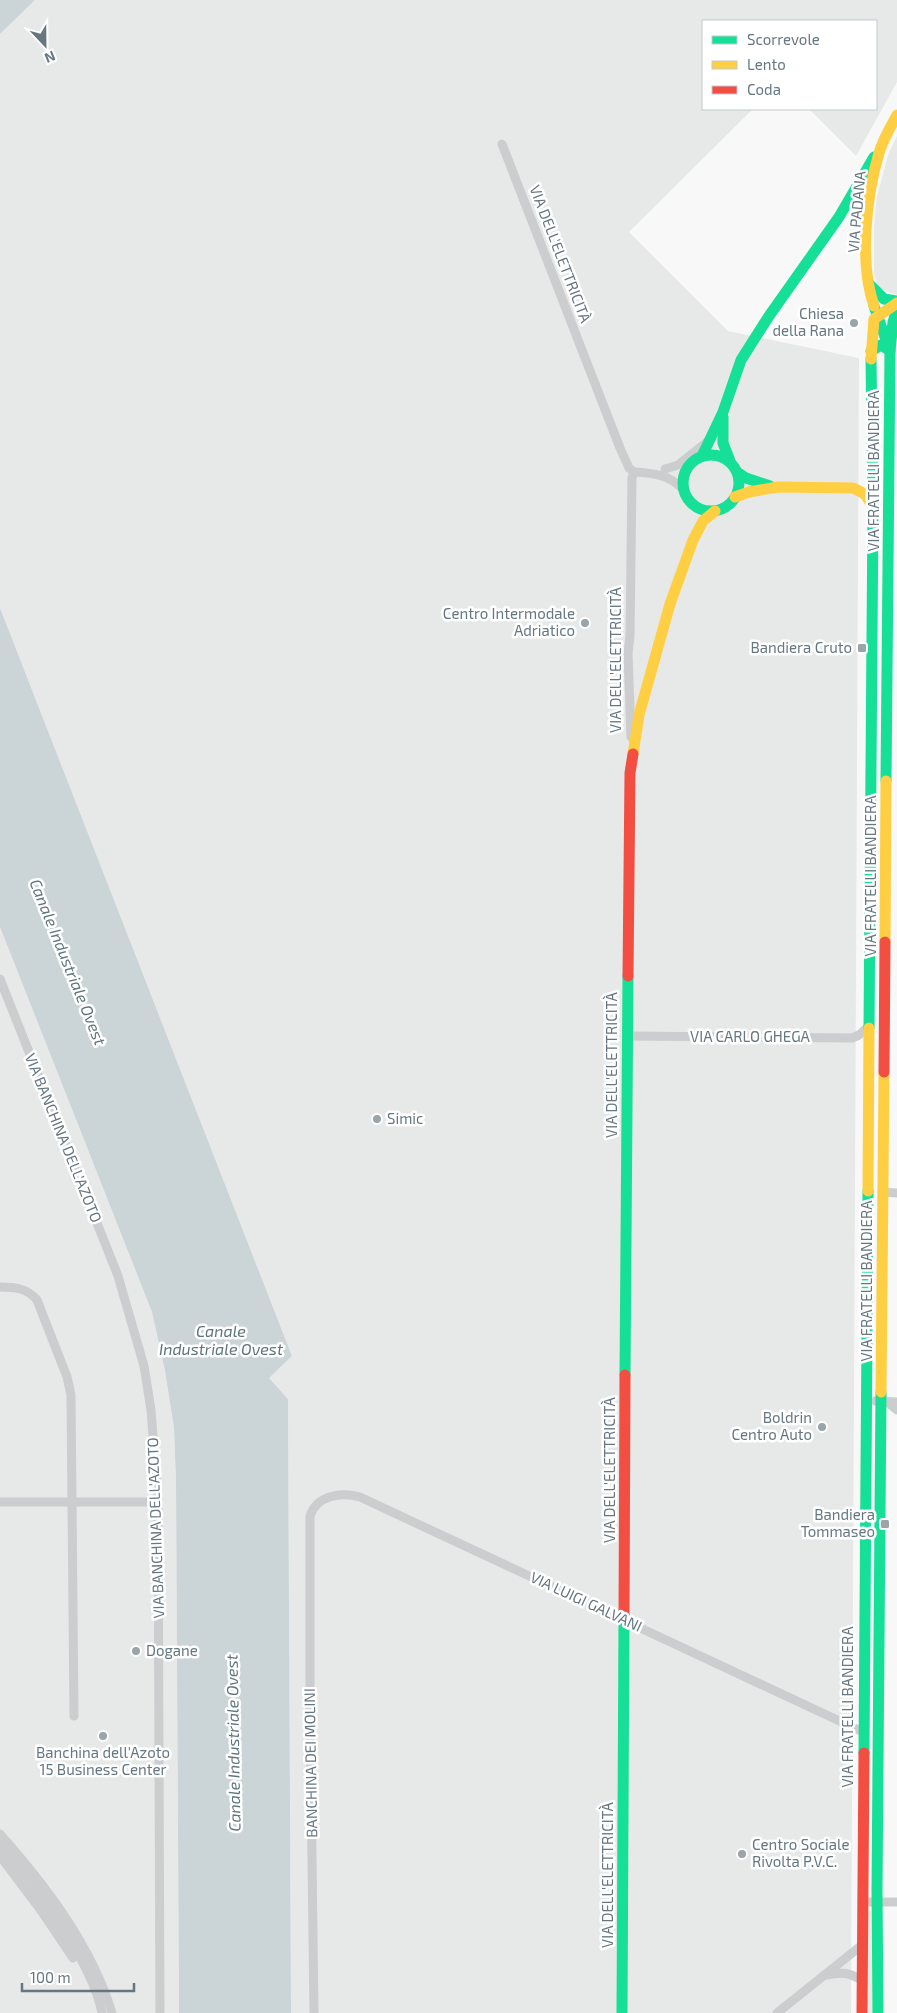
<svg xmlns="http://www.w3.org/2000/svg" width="897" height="2013" font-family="'Exo 2',sans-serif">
<rect width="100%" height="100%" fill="#f8f8f8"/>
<g fill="#e7e9e8">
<path d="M35 0H897V82L856 156 809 109H876V21H703V109H753L629 232 728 331 859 358 851 2013H291L288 1399 269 1378 292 1356 0 608V34Z"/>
<path d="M897 136V295L878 288 874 274V226L877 196 888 155Z"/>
<path d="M0 927 152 1312 165 1371 174 1428 176 1482 179 2013H0Z"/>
</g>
<path fill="#e8eae6" d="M868 1910 871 1911 873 2013H867Z"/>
<g fill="#cbd4d6">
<path d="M0 0H35L0 34Z"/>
<path d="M0 608 292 1356 269 1378 288 1399 291 2013H179L176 1482 174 1428 165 1371 152 1312 0 927Z"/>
</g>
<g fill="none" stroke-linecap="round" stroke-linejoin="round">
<g stroke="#cbcdce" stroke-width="9">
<path d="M502 144 620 448 629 468 634 472"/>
<path d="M665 469 678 465 707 442"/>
<path d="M634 472C654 473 669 475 683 489"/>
<path d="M631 737 628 653 630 636 632 478 634 472"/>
<path d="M0 979 118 1276 144 1366 151 1410 158 1502 160 2013"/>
<path d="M627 1036 852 1038 859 1035 870 1025"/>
<path d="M883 1192 897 1193"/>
<path d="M0 1287C15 1287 27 1288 37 1300L67 1377 71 1395 74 1716"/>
<path d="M875 1401 897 1402"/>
<path d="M886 1401 897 1410"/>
<path d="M0 1502H158"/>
<path d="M0 1834C46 1886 92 1946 112 2013"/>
<path d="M0 1845C34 1882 93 1964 102 2013"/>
<path d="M0 1856 40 1909 73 1958"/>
<path d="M862 1902H897"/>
<path d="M827 1975C842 1972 850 1972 862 1981"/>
<path d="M314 2013 310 1705V1516C317 1495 341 1492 360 1497L863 1732"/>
<path d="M777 2013 862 1945"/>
</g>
<g stroke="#16e098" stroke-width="11">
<path d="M869 284 884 299 897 301"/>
<path d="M874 306 890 351 886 781"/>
<path d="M871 351 881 345 890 351 893 322 897 309"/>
<path d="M723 417V443L730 461"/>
<circle cx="711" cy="483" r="28"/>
<path d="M702 456 723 412 741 360 769 316 839 217 874 157"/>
<path d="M737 472 746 478 770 486"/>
<path d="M869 1028 873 507 871 359"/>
<path d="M625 1375 628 976"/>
<path d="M864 1753 868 1191"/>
<path d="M622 2013 624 1619"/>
<path d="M878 2013 877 1890 881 1392"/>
</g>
<g stroke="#ffcf43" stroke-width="11">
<path d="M874 306C859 262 866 197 879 153 883 139 890 128 897 115"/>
<path d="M871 359 874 319 897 303"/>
<path d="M735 497 749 492 778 487 853 488 865 494 873 507"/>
<path d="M633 754 639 715 670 604 693 540 703 521 715 511"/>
<path d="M885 942 886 781"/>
<path d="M868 1191 869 1028"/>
<path d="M881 1392 884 1072"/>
</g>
<g stroke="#f24e42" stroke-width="11">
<path d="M628 976 630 773 633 754"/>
<path d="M884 1072 885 942"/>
<path d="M624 1619 625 1375"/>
<path d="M862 2013 864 1753"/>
</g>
</g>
<g fill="#99a4ab" stroke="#fff" stroke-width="2">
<circle cx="854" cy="323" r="5"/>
<circle cx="585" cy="623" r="5"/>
<rect x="857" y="643" width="10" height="10" rx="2.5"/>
<circle cx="377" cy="1119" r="5"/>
<circle cx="822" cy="1427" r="5"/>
<rect x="880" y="1519" width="10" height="10" rx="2.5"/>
<circle cx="136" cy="1651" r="5"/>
<circle cx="103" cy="1736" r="5"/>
<circle cx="742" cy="1854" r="5"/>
</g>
<g text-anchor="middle" stroke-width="5" stroke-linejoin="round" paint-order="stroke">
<g font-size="15" fill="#667781" stroke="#fff">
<text transform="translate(857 212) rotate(-85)" y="5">VIA PADANA</text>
<text transform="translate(560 254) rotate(69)" y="5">VIA DELL'ELETTRICITÀ</text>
<text transform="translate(874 471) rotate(-90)" y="5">VIA FRATELLI BANDIERA</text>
<text transform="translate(616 660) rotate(-90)" y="5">VIA DELL'ELETTRICITÀ</text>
<text transform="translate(871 876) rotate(-90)" y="5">VIA FRATELLI BANDIERA</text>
<text x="750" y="1042">VIA CARLO GHEGA</text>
<text transform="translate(612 1065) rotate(-90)" y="5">VIA DELL'ELETTRICITÀ</text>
<text transform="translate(63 1138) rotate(68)" y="5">VIA BANCHINA DELL'AZOTO</text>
<text transform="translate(867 1281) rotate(-90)" y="5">VIA FRATELLI BANDIERA</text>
<text transform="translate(610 1470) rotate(-90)" y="5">VIA DELL'ELETTRICITÀ</text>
<text transform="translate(156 1528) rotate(-92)" y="5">VIA BANCHINA DELL'AZOTO</text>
<text transform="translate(586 1602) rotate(25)" y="5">VIA LUIGI GALVANI</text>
<text transform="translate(848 1707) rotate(-90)" y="5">VIA FRATELLI BANDIERA</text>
<text transform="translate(311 1763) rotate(-91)" y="5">BANCHINA DEI MOLINI</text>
<text transform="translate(608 1875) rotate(-90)" y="5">VIA DELL'ELETTRICITÀ</text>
</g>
<g font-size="15" fill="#667781" stroke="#fff" text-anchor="end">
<text x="844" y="319">Chiesa<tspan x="844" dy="17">della Rana</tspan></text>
<text x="575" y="619">Centro Intermodale<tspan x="575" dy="17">Adriatico</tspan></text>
<text x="852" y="653">Bandiera Cruto</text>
<text x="387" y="1124" text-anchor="start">Simic</text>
<text x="812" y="1423">Boldrin<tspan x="812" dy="17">Centro Auto</tspan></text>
<text x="875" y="1520">Bandiera<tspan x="875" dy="17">Tommaseo</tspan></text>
<text x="146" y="1656" text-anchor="start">Dogane</text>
<text x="103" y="1758" text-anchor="middle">Banchina dell'Azoto<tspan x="103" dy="17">15 Business Center</tspan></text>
<text x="752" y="1850" text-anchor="start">Centro Sociale<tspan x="752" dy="17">Rivolta P.V.C.</tspan></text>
</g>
<g font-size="16" font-style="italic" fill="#60767b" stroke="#fff">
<text transform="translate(68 962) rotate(68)" y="6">Canale Industriale Ovest</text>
<text x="221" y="1337">Canale<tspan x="221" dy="18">Industriale Ovest</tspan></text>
<text transform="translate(233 1743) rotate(-91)" y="6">Canale Industriale Ovest</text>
</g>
</g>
<rect x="702" y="20" width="175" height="90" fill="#ffffff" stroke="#c2c9cd"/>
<rect x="712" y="36" width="25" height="8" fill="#16e098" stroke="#c2c9cd"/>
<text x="747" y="45" font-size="15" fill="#667781">Scorrevole</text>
<rect x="712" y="61" width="25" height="8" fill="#ffcf43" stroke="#c2c9cd"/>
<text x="747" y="70" font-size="15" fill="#667781">Lento</text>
<rect x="712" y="86" width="25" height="8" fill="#f24e42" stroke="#c2c9cd"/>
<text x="747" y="95" font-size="15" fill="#667781">Coda</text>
<g transform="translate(45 45) rotate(158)" stroke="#ffffff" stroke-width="4" paint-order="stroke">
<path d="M0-4L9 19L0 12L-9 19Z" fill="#667781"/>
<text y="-8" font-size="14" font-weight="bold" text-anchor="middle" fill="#667781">N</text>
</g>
<path d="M22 1983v8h112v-8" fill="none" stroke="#667781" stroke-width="2.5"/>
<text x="30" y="1983" font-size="15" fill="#667781" stroke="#ffffff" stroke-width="4" paint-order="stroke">100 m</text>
</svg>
